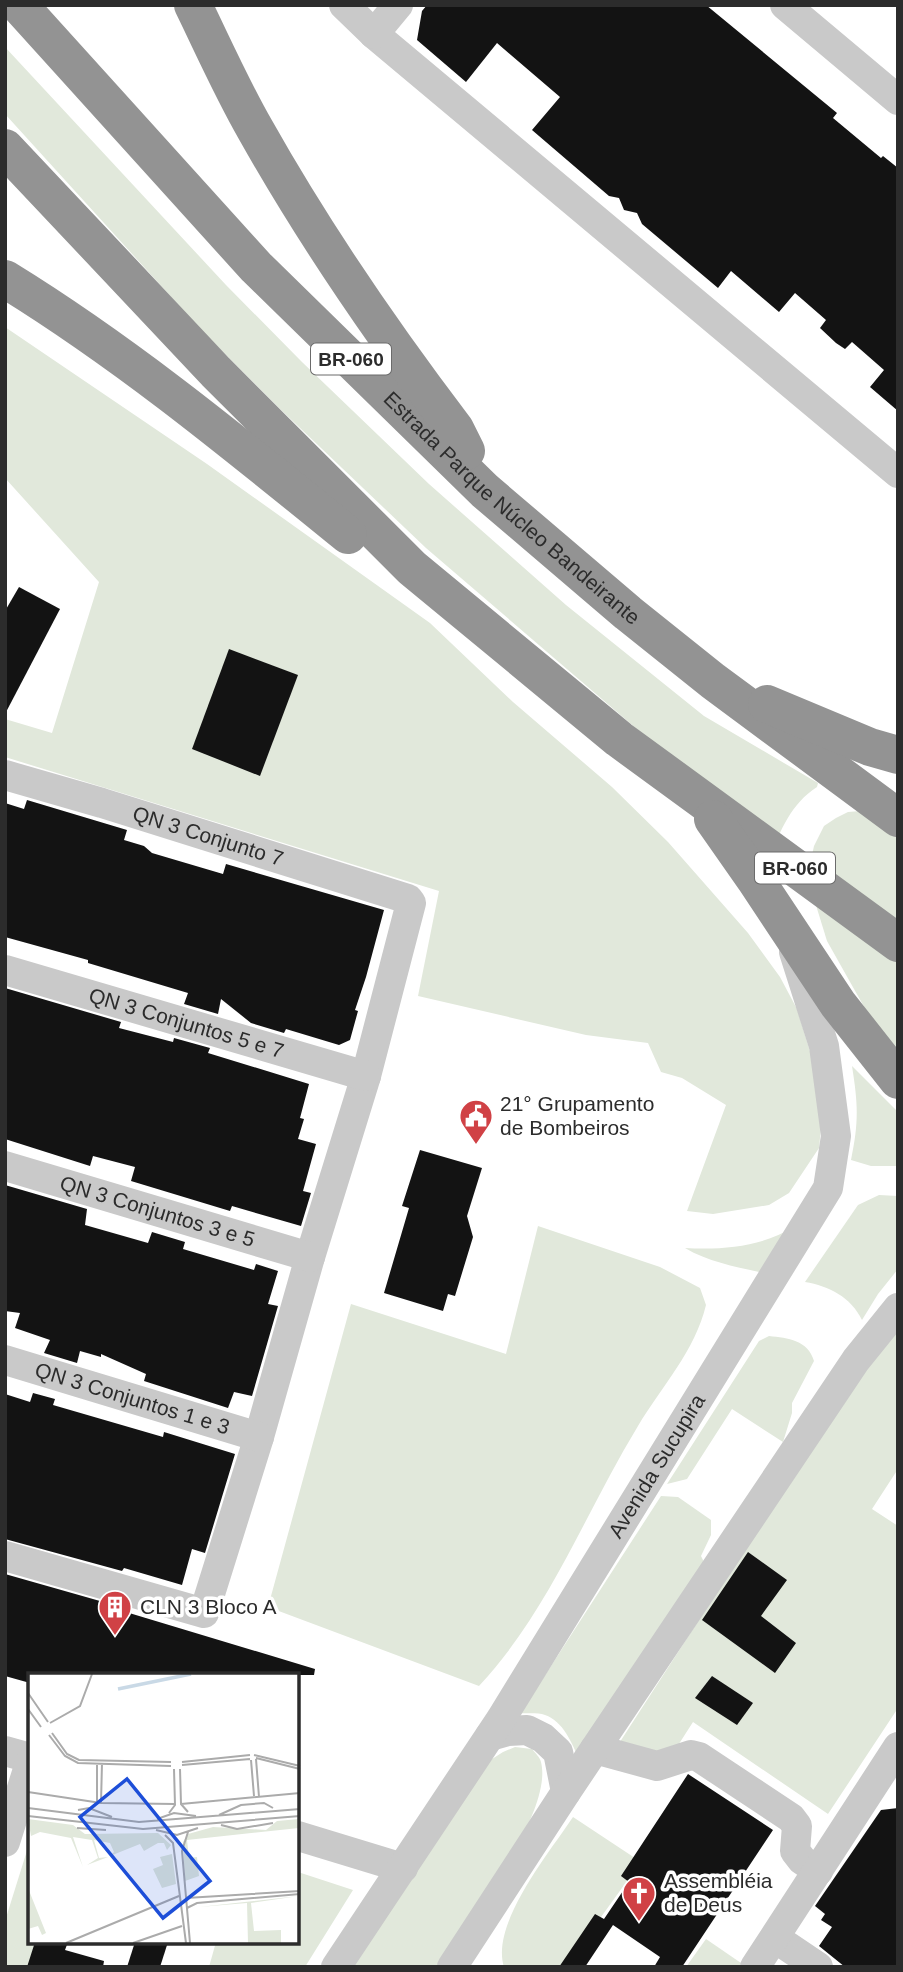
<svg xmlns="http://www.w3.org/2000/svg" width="903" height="1972" font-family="Arial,sans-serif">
<rect width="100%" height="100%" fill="#fff"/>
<g fill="#e1e8db">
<path d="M5 47 226 285 302 362 429 484 566 605 704 716 818 783 817 787C791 804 781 829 770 857L638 730 426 548 279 408 203 332 5 114Z"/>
<path d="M5 327 207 464 430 623 513 702 612 787 668 842 748 933 780 977 797 1009 824 1097 819 1148 789 1193 769 1205 713 1214 687 1211 726 1105 682 1078 661 1072 648 1043 586 1035 418 996 439 891 5 757V719L52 733 99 582 5 478Z"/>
<path d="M898 808V1052L876 1028 827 941 815 902 810 864 814 846 824 826 836 818 848 812Z"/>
<path d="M852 1066 898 1112V1166H871L851 1160C859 1122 858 1104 852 1066Z"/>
<path d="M879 1195 898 1196V1269L878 1294 862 1320C851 1297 829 1286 805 1282L858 1205Z"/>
<path d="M538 1226 660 1267 700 1288 706 1305C695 1351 662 1386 638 1426 585 1513 549 1611 479 1686L268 1607 351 1304 506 1354Z"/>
<path d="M794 1227 767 1274C739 1267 710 1263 685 1248 723 1250 761 1247 794 1227Z"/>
<path d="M898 1326V1469L872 1509 898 1526V1708L828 1814 693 1722 659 1775 616 1748 805 1456Z"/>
<path d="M769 1336C788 1338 808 1340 814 1361L792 1403V1413L783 1442 732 1409 687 1479 667 1484 759 1341Z"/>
<path d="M661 1496 678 1497 711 1520V1535L701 1556 706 1566 579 1759C572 1743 563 1721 545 1715 537 1712 525 1714 517 1713L529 1700Z"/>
<path d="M515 1747 532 1749C535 1753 540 1757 541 1762 554 1813 466 1924 437 1967H353L489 1761 503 1752Z"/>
<path d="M573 1817 638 1860 627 1881 565 1967H504C490 1924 550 1852 573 1817Z"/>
<path d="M30 1841V1942H35L28 1967H5V1921Z"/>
<path d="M298 1872 353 1890 305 1967H209L216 1942H298Z"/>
<path d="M706 1939 741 1963 739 1967H686Z"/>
</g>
<g fill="#131313">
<path d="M427 5H706L837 113 833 118 881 158 883 156 898 168V411L870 387 884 370 852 342 845 349 836 343 820 328 826 320 795 293 779 312 731 271 718 288 642 224 637 213 624 210 619 198 609 196 532 130 560 97 497 43 466 82 417 40 422 11Z"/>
<path d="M19 587 60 609 5 714V611Z"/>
<path d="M229 649 298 675 260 776 192 749Z"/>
<path d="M27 800 127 830 124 840 144 846 152 853 223 874 226 864 384 910 366 977 355 1010 358 1011 350 1040 339 1045 286 1029 284 1033 251 1023 221 999 218 1014 184 1004 188 993 88 963V960L5 937V803L24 809Z"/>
<path d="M5 988 121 1022 119 1028 173 1042 174 1038 210 1048 208 1053 309 1084 300 1118 304 1119 298 1139 316 1144 303 1191 311 1193 301 1226 232 1206 230 1211 131 1181 135 1167 93 1156 90 1166 5 1139Z"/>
<path d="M420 1150 482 1168 467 1216 473 1237 455 1296 448 1294 443 1311 384 1293 409 1208 402 1206Z"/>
<path d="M5 1185 87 1209 85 1225 148 1243 152 1232 185 1242 183 1249 254 1270 256 1264 278 1271 268 1304 278 1306 252 1396 234 1392 228 1408 144 1381 146 1374 101 1354V1357L80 1351 77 1363 44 1353 50 1340 15 1328 20 1313 5 1311Z"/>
<path d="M33 1393 55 1399 53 1405 163 1437 164 1432 235 1454 205 1553 192 1549 182 1585 124 1568 122 1571 5 1539V1394L30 1402Z"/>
<path d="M748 1552 787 1580 761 1616 796 1643 775 1673 702 1620Z"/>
<path d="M5 1574 107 1603 106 1606 315 1669 314 1675H30V1683L5 1676Z"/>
<path d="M712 1676 753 1703 737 1725 695 1698Z"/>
<path d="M688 1774 773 1830 682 1967H654L660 1957 613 1925 585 1967H559L595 1914 604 1919 629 1882 621 1876Z"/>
<path d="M898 1808V1967H845L819 1946 832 1927 821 1920 825 1914 815 1906 881 1810Z"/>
<path d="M35 1942H68L65 1950 104 1961 103 1967H27Z"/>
<path d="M135 1942H168L160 1967H127Z"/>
</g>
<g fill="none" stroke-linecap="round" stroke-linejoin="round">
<g stroke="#c9c9c9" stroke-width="30">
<path d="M344 5 374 34 898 473"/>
<path d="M785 5 898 100"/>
<path d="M374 34 398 5"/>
<path id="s1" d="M5 775 102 803 408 899 411 903 366 1076 310 1257 259 1437 204 1613 5 1556"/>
<path id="s2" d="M5 970 366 1076"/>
<path id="s3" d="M5 1166 310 1257"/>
<path id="s4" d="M5 1360 259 1437"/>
<path d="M490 1736 508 1731 527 1730 543 1738 558 1752 566 1792"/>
<path d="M595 1749 657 1766 691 1755 699 1757 791 1818 797 1826 795 1851 802 1860 818 1871"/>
<path d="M5 1751 30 1758"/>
<path d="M298 1836 403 1868"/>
<path d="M5 1842 30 1763"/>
<path d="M775 1938 818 1967"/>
<path id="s5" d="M336 1967 501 1719 828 1188 836 1136 824 1046 794 952"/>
<path d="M452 1967 566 1792 856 1360 898 1308"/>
<path d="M755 1967 898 1747"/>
</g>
<g stroke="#939393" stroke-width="38">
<path id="s6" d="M19 5 256 267 485 491 628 613 713 681 898 818"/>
<path d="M193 5C213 46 232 89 255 129 314 234 382 333 455 429L466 451"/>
<path d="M5 148 216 372 412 568 619 739 898 943"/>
<path d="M5 279C127 354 237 445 348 535"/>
<path d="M767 704 870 747 898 755"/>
<path d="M713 819 755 879 838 1004 898 1080"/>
</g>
</g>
<defs>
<symbol id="civic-pin" viewBox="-11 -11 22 30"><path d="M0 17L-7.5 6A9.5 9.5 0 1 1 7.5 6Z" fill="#d04145" stroke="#fff"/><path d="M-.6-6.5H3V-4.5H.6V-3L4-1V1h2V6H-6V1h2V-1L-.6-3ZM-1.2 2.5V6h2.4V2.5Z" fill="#fff"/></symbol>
<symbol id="building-pin" viewBox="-11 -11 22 30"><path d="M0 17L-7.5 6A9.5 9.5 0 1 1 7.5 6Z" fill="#d04145" stroke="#fff"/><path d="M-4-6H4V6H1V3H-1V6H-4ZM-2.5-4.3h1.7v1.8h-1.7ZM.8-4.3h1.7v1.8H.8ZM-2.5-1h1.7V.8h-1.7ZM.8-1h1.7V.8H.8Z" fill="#fff"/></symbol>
<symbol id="church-pin" viewBox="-11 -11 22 30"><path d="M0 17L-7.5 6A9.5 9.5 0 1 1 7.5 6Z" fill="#d04145" stroke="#fff"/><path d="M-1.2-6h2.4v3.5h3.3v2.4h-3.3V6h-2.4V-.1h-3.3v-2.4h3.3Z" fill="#fff"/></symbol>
</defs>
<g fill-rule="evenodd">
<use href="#civic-pin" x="457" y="1097" width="38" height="52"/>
<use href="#building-pin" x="96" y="1588" width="38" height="52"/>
<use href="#church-pin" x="620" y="1874" width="38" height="52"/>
</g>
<g text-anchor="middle" stroke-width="7" stroke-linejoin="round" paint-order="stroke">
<g fill="#fff" stroke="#6b6b6b" stroke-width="2">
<rect x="311" y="343.5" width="80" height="31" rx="5"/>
<rect x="755" y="852.5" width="80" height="31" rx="5"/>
</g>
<g font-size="19" font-weight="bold" fill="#2c2c2c">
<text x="351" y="366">BR-060</text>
<text x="795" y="875">BR-060</text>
</g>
<g font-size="21" fill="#2c2c2c" stroke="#fff">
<text dy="7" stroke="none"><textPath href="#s6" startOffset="705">Estrada Parque Núcleo Bandeirante</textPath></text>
<text dy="7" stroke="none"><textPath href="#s1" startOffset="212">QN 3 Conjunto 7</textPath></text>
<text dy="7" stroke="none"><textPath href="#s2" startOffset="189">QN 3 Conjuntos 5 e 7</textPath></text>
<text dy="7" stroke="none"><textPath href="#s3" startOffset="159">QN 3 Conjuntos 3 e 5</textPath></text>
<text dy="7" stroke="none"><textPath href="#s4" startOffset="133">QN 3 Conjuntos 1 e 3</textPath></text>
<text dy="7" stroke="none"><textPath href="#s5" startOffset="595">Avenida Sucupira</textPath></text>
</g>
<g font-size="21" fill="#2c2c2c" stroke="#fff" text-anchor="start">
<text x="500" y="1111">21° Grupamento<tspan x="500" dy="24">de Bombeiros</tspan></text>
<text x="140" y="1614">CLN 3 Bloco A</text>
<text x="664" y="1888">Assembléia<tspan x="664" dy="24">de Deus</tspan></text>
</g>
</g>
<g transform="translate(28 1673)">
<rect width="271" height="271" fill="#fff"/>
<path d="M0 146 45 152 57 161 130 160 143 172 139 177 136 170H130L116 178 112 171 82 183 86 179 82 170 66 167 71 185 80 184 59 192 70 185 64 167 45 164 55 194 43 165 12 159 3 163ZM271 146V155L159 167 161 185 169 184 171 203 157 208 155 169 160 161 185 154 238 157 249 148ZM144 181 148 211 134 215 125 196 135 192 132 184ZM0 215 18 260 14 262 10 253 0 256ZM271 223 223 230 226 258 253 257V270H220L219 230 171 234Z" fill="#e1e8db"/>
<path fill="none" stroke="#c9d9e6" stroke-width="3.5" d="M90 16 163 1"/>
<path fill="none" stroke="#ababab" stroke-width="2" d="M0 20 20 49M0 36 13 54M22 50 52 33 64 1M24 60 39 81 51 87 143 89M21 62 37 83 50 90 143 93M226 82 272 93M228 85 272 96M228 86 231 124M223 87 226 123M154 89 222 82M154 92 222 86M152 96 153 131 160 139M0 119 73 130 147 131M69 128V90M73 130 74 90M153 131 272 120M0 135 111 149 272 136M50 137 61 135 84 144M141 140 147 132 146 96M191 142 213 132 236 130 245 135M0 143 115 156 272 143M129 146 146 140 168 143M193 152 209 156 245 150M49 155 78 157M128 157 149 162 170 155M160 159 154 178 162 270M137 162 145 170 158 270M158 225 272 218M159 235 169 230 272 221M38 270 151 223M105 270 154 253"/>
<path fill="#1d4ed8" fill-opacity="0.15" stroke="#1d4ed8" stroke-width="3.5" d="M99 106 182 208 135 245 52 144Z"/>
<rect width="271" height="271" fill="none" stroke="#2c2c2c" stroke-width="3.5"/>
</g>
<rect width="903" height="1972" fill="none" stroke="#2c2c2c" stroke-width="14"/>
</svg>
